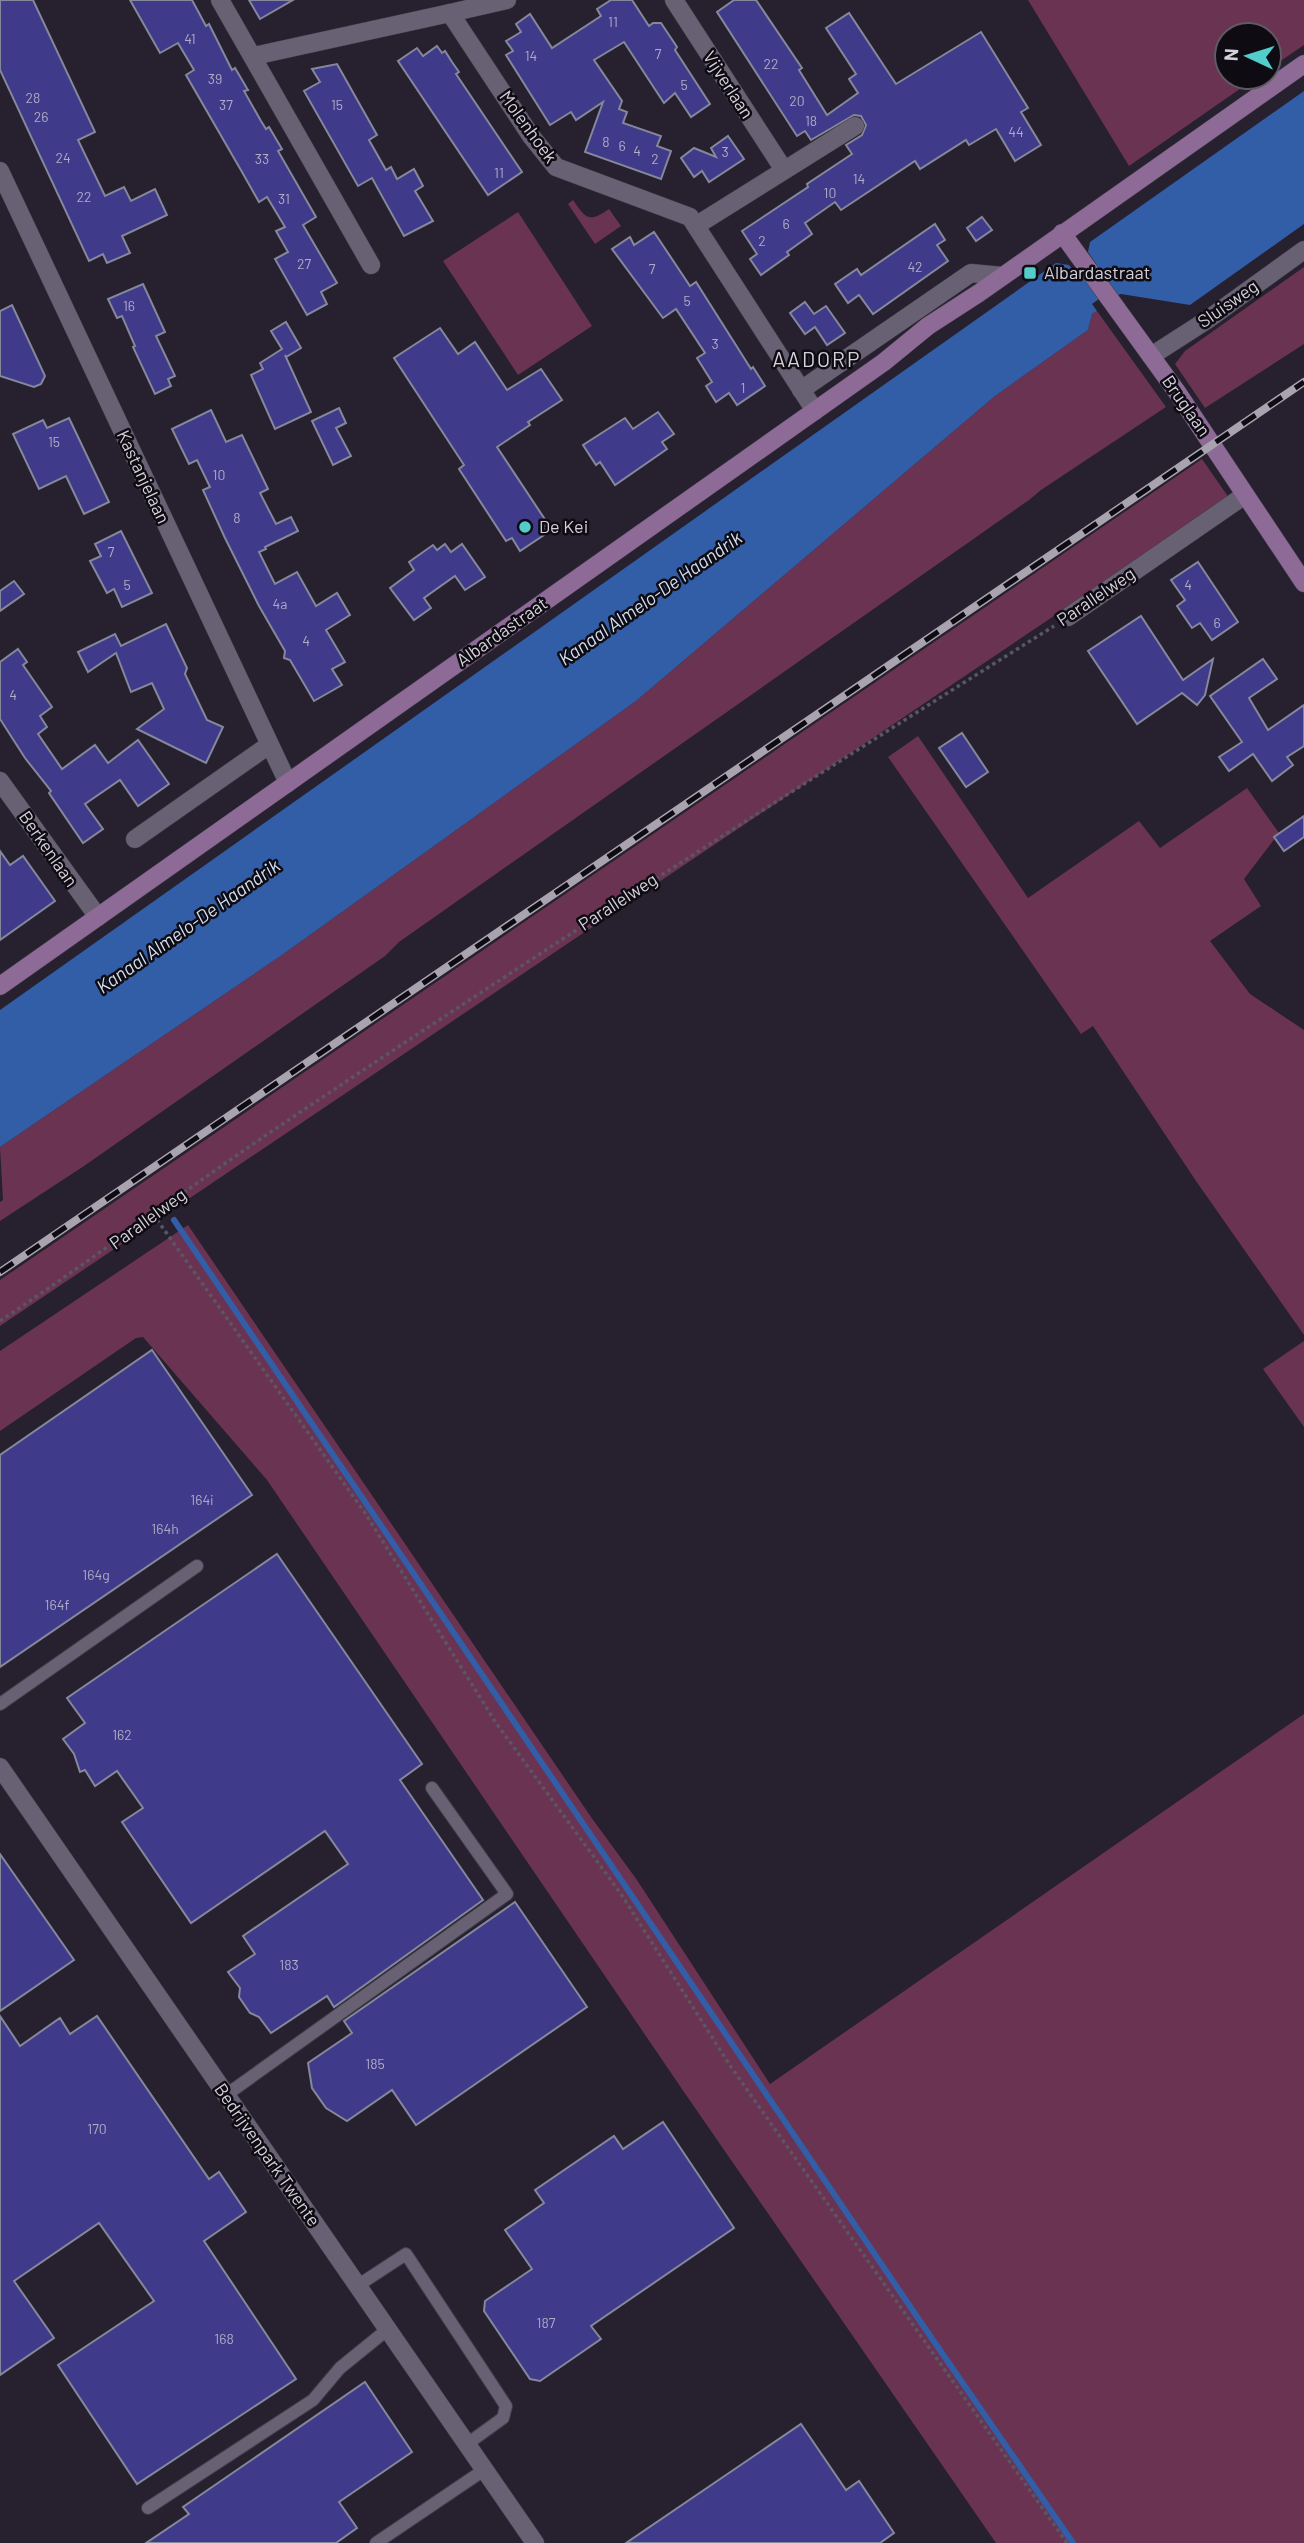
<svg xmlns="http://www.w3.org/2000/svg" width="1304" height="2543" font-family="Barlow,sans-serif">
<rect width="100%" height="100%" fill="#26202f"/>
<g fill="#6a3351">
<path d="M1028 0H1304V45L1269 69V35H1227V77H1257L1129 166Z"/>
<path d="M573 200C586 219 589 223 609 209L621 226 595 244 568 204Z"/>
<path d="M518 212 592 326 518 375 443 261Z"/>
<path d="M1304 267V344L1205 408 1175 364 1185 351Z"/>
<path d="M1097 311 1166 407 1041 490 1029 500 399 942 385 956 84 1166 0 1221V1202L3 1200 0 1147 282 955 636 701 995 396 1088 330 1092 314Z"/>
<path d="M1202 459 1229 498 0 1326V1280Z"/>
<path d="M918 736 1028 898 1139 821 1160 848 1247 788 1279 833 1244 879 1261 906 1210 941 1250 994 1304 1030V1335L1196 1181 1093 1026 1081 1034 888 757Z"/>
<path d="M188 1225 591 1817 637 1880 770 2084 1304 1714V2543H996L684 2092 267 1480 143 1337 136 1338 0 1431V1351Z"/>
<path d="M1304 1341V1427L1263 1369Z"/>
</g>
<path fill="#325ea7" d="M1304 91V224L1190 305 1121 294 1118 295 1113 289 1092 304 1097 311 1092 314 1088 330 995 396 636 701 282 955 0 1147V1010L1056 263 1069 265 1078 276 1096 264 1088 252 1090 242Z"/>
<g fill="none" stroke-linecap="round" stroke-linejoin="round">
<path stroke="#325ea7" stroke-width="6" d="M174 1220 924 2327 1073 2543"/>
</g>
<g fill="#3f3a89" stroke="#85879b" stroke-width="2">
<path d="M0 0H33L95 132 78 140 105 196 124 187 131 201 155 189 167 215 122 236 130 253 107 263 103 254 89 261 0 70Z"/>
<path d="M130 0H192L206 26 209 24 232 70 235 68 248 90 244 91 261 121 266 129 269 127 282 149 278 151 316 217 303 225 337 283 321 292 327 304 307 315 275 259 288 252 276 231 285 227 267 197 259 202 242 172 186 75 194 70 178 43 160 53Z"/>
<path d="M249 0H293L260 19Z"/>
<path d="M611 0H632L649 26 653 23H661L677 47 675 50 710 104 691 117 675 93 664 103 624 42 594 60 622 101 619 109 627 112 623 123 661 136 657 146 671 151 661 179 585 152 603 102 576 120 571 112 550 125 506 55 513 51 506 41 521 32 516 24 530 14 552 48 601 16 597 9Z"/>
<path d="M734 0H756L802 68 799 70 827 115 858 93 849 79 856 74 826 28 849 13 896 84 981 32 1028 108 1021 112 1041 145 1015 161 996 129 969 145 966 140 920 169 915 161 841 210 835 202 805 223 812 234 787 252 789 255 761 275 750 259 757 254 742 231 808 187 807 184 852 154 846 145 862 135 866 125 861 116 854 115 811 140 805 131 797 136 717 12Z"/>
<path d="M437 46 442 53 445 51 452 62 459 72 456 74 522 172 488 195 398 61 417 48 423 56Z"/>
<path d="M337 64 377 135 369 140 386 170 391 167 397 179 414 169 423 186 415 191 433 221 404 236 372 178 358 186 304 91 320 82 312 69Z"/>
<path d="M728 136 744 159 709 182 702 171 694 177 681 158 694 148 716 157 711 148Z"/>
<path d="M982 217 992 230 976 241 967 228Z"/>
<path d="M935 224 945 240 937 245 948 261 873 314 859 295 848 303 835 284 857 269 861 275Z"/>
<path d="M654 232 690 286 696 282 751 369 753 367 765 386 737 405 729 393 716 402 706 386 712 382 697 358 705 353 676 309 663 318 612 249 630 237 634 245Z"/>
<path d="M143 284 165 332 156 336 175 376 168 379 171 386 155 394 133 347 135 346 122 316 117 318 108 299Z"/>
<path d="M805 302 814 314 826 306 845 333 827 345 815 327 805 334 790 313Z"/>
<path d="M12 305 45 376 41 384 34 387 0 376V311Z"/>
<path d="M286 322 301 348 286 357 285 355 311 412 275 429 251 375 263 369 260 363 282 349 271 331Z"/>
<path d="M440 328 458 354 475 342 507 390 541 369 562 400 528 422 530 425 497 447 548 524 543 527 547 533 520 551 512 538 506 541 459 469 464 465 394 358Z"/>
<path d="M339 408 346 423 336 428 351 456 333 465 312 421Z"/>
<path d="M211 410 226 442 242 435 268 489 260 493 276 524 291 517 298 531 265 547 266 549 259 552 275 584 297 572 316 606 337 593 350 615 326 630 345 662 332 669 342 685 314 701 290 660 284 658 285 651 259 606 225 538 203 490 210 487 197 460 189 464 172 429Z"/>
<path d="M658 412 674 434 662 442 667 449 615 485 600 462 596 465 583 445 625 418 633 429Z"/>
<path d="M69 418 109 502 84 514 66 476 39 489 13 434 43 420 47 428Z"/>
<path d="M121 531 152 593 122 607 114 589 107 593 90 561 101 556 95 544Z"/>
<path d="M445 544 451 552 462 544 485 577 465 590 455 576 424 598 431 608 414 620 390 588 414 570 409 562 433 545 437 550Z"/>
<path d="M1198 562 1238 622 1212 640 1200 623 1192 628 1177 606 1185 600 1171 580Z"/>
<path d="M14 581 24 594 0 611V591Z"/>
<path d="M1141 616 1183 680 1213 659 1205 695 1197 705 1182 693 1137 724 1088 651Z"/>
<path d="M166 624 187 668 185 674 207 720 223 727 206 763 137 729 164 709 152 683 131 692 116 653 88 672 78 652 115 634 121 646Z"/>
<path d="M18 649 27 662 23 665 52 707 40 716 47 727 38 734 62 769 95 745 108 763 138 740 169 784 138 806 120 780 85 804 103 829 83 843 49 793 51 791 25 758 0 719V662Z"/>
<path d="M1263 659 1277 679 1249 698 1268 730 1304 705V746L1287 757 1293 765 1272 781 1253 754 1229 771 1219 757 1242 742 1210 696Z"/>
<path d="M962 733 988 772 966 787 939 748Z"/>
<path d="M1304 816V837L1284 851 1274 837Z"/>
<path d="M0 851 10 865 23 856 55 901 0 940Z"/>
<path d="M152 1350 252 1495 0 1667V1455Z"/>
<path d="M277 1554 422 1764 400 1780 483 1900 334 2007 327 1996 271 2033 259 2017 250 2013 239 1997 240 1988 228 1972 255 1954 243 1936 348 1864 325 1831 191 1923 122 1822 143 1808 117 1771 95 1786 85 1770 80 1772 74 1754 63 1739 85 1723 67 1698Z"/>
<path d="M0 1854 74 1960 0 2011Z"/>
<path d="M515 1902 587 2007 416 2125 392 2090 347 2121 326 2108 312 2088 308 2063 352 2033 344 2021Z"/>
<path d="M0 2016 20 2046 60 2018 70 2034 97 2016 209 2179 219 2172 246 2212 204 2241 296 2379 137 2484 58 2365 154 2301 99 2223 14 2281 54 2338 0 2375Z"/>
<path d="M663 2122 734 2228 591 2326 601 2339 540 2381 530 2379 484 2311 485 2301 532 2269 505 2230 544 2203 535 2190 614 2136 623 2149Z"/>
<path d="M365 2382 412 2452 339 2502 357 2528 336 2543H146L189 2514 183 2507Z"/>
<path d="M801 2424 846 2490 859 2481 894 2533 880 2543H626Z"/>
</g>
<g fill="none" stroke-linecap="round" stroke-linejoin="round">
<defs>
<g id="lane">
<path d="M0 1704 197 1566"/>
<path d="M226 2095 507 1894 432 1788"/>
<path d="M357 2286 406 2254 506 2406 503 2418 467 2444"/>
<path d="M148 2508 313 2400 340 2368 388 2329"/>
<path d="M376 2543 484 2470"/>
</g>
<g id="street">
<path d="M220 0 371 265"/>
<path d="M674 0 784 170"/>
<path d="M450 13 507 0"/>
<path d="M254 56 450 13 531 136 556 167 690 217 815 411"/>
<path d="M0 171 288 783"/>
<path d="M697 225 855 126"/>
<path d="M1151 356 1207 320 1304 250"/>
<path d="M801 390 971 273 1003 276"/>
<path d="M1068 617 1245 495"/>
<path d="M0 781 98 917"/>
<path d="M135 839 269 745"/>
<path d="M0 1767 535 2543"/>
</g>
<g id="secondary">
<path d="M1062 233 1177 392 1304 583"/>
<path d="M0 986 884 362 928 326 979 293 1304 64"/>
</g>
</defs>
<use href="#lane" stroke="#423d4a" stroke-width="14"/>
<use href="#street" stroke="#423d4a" stroke-width="19"/>
<use href="#secondary" stroke="#423d4a" stroke-width="19"/>
<g stroke="#5b5663" stroke-width="3.5" stroke-dasharray="3.5 3.5" stroke-linecap="butt">
<path d="M153 1214 365 1513 496 1723 621 1894 731 2067 1067 2543"/>
<path d="M0 1321C95 1258 186 1189 281 1125 536 954 794 789 1054 626"/>
</g>
<use href="#lane" stroke="#686173" stroke-width="12"/>
<use href="#street" stroke="#686173" stroke-width="18"/>
<use href="#secondary" stroke="#8d6b96" stroke-width="18"/>
<defs>
<path id="rail" d="M0 1272 1304 382"/>
</defs>
<use href="#rail" stroke="#a8a3ae" stroke-width="8"/>
<use href="#rail" stroke="#0e0b12" stroke-width="5" stroke-dasharray="16" stroke-linecap="butt"/>
</g>
<g fill="#52cdcb" stroke="#0e0b12" stroke-width="2.5">
<rect x="1023" y="266" width="14" height="14" rx="3.5"/>
<circle cx="525" cy="527" r="7"/>
</g>
<g text-anchor="middle" stroke-width="5" stroke-linejoin="round" paint-order="stroke">
<g font-size="14" fill="#b0abc6">
<text x="613" y="27">11</text>
<text x="190" y="44">41</text>
<text x="658" y="59">7</text>
<text x="531" y="61">14</text>
<text x="771" y="69">22</text>
<text x="215" y="84">39</text>
<text x="684" y="90">5</text>
<text x="33" y="103">28</text>
<text x="797" y="106">20</text>
<text x="226" y="110">37</text>
<text x="337" y="110">15</text>
<text x="41" y="122">26</text>
<text x="811" y="126">18</text>
<text x="1016" y="137">44</text>
<text x="606" y="147">8</text>
<text x="622" y="151">6</text>
<text x="637" y="156">4</text>
<text x="725" y="157">3</text>
<text x="63" y="163">24</text>
<text x="262" y="164">33</text>
<text x="655" y="164">2</text>
<text x="499" y="178">11</text>
<text x="859" y="184">14</text>
<text x="830" y="198">10</text>
<text x="84" y="202">22</text>
<text x="284" y="204">31</text>
<text x="786" y="229">6</text>
<text x="762" y="246">2</text>
<text x="304" y="269">27</text>
<text x="915" y="272">42</text>
<text x="652" y="274">7</text>
<text x="687" y="306">5</text>
<text x="129" y="311">16</text>
<text x="715" y="349">3</text>
<text x="743" y="393">1</text>
<text x="54" y="447">15</text>
<text x="219" y="480">10</text>
<text x="237" y="523">8</text>
<text x="111" y="557">7</text>
<text x="127" y="590">5</text>
<text x="1188" y="590">4</text>
<text x="280" y="609">4a</text>
<text x="1217" y="628">6</text>
<text x="306" y="646">4</text>
<text x="13" y="700">4</text>
<text x="202" y="1505">164i</text>
<text x="165" y="1534">164h</text>
<text x="96" y="1580">164g</text>
<text x="57" y="1610">164f</text>
<text x="122" y="1740">162</text>
<text x="289" y="1970">183</text>
<text x="375" y="2069">185</text>
<text x="97" y="2134">170</text>
<text x="546" y="2328">187</text>
<text x="224" y="2344">168</text>
</g>
<g font-size="18" fill="#d5d1db" stroke="#0e0b12">
<text transform="translate(728 85) rotate(57)" y="6">Vijverlaan</text>
<text transform="translate(528 127) rotate(54)" y="6">Molenhoek</text>
<text transform="translate(1228 304) rotate(-35)" y="6">Sluisweg</text>
<text transform="translate(1186 406) rotate(55)" y="6">Bruglaan</text>
<text transform="translate(143 477) rotate(65)" y="6">Kastanjelaan</text>
<text transform="translate(1096 597) rotate(-34)" y="6">Parallelweg</text>
<text transform="translate(502 632) rotate(-35)" y="6">Albardastraat</text>
<text transform="translate(48 849) rotate(55)" y="6">Berkenlaan</text>
<text transform="translate(618 902) rotate(-33)" y="6">Parallelweg</text>
<text transform="translate(148 1219) rotate(-36)" y="6">Parallelweg</text>
<text transform="translate(267 2155) rotate(55)" y="6">Bedrijvenpark Twente</text>
</g>
<g font-size="18" fill="#d5d1db" stroke="#0e0b12" text-anchor="start">
<text x="1044" y="279">Albardastraat</text>
<text x="539" y="533">De Kei</text>
</g>
<g font-size="19" font-style="italic" fill="#d2dff3" stroke="#0e0b12">
<text transform="translate(650 598) rotate(-35)" y="7">Kanaal Almelo-De Haandrik</text>
<text transform="translate(188 926) rotate(-35)" y="7">Kanaal Almelo-De Haandrik</text>
</g>
<g font-size="21" letter-spacing="2" fill="#d5d1db" stroke="#0e0b12">
<text x="817" y="367">AADORP</text>
</g>
</g>
<g transform="translate(1248 56) rotate(274)"><circle r="33" fill="#0e0b12" stroke="#5e5a62" stroke-width="2"/>
<path d="M0-5L12 26L0 18L-12 26Z" fill="#52cdcb"/>
<text y="-10" font-size="19" font-weight="bold" text-anchor="middle" fill="#d5d1db">N</text>
</g>
</svg>
